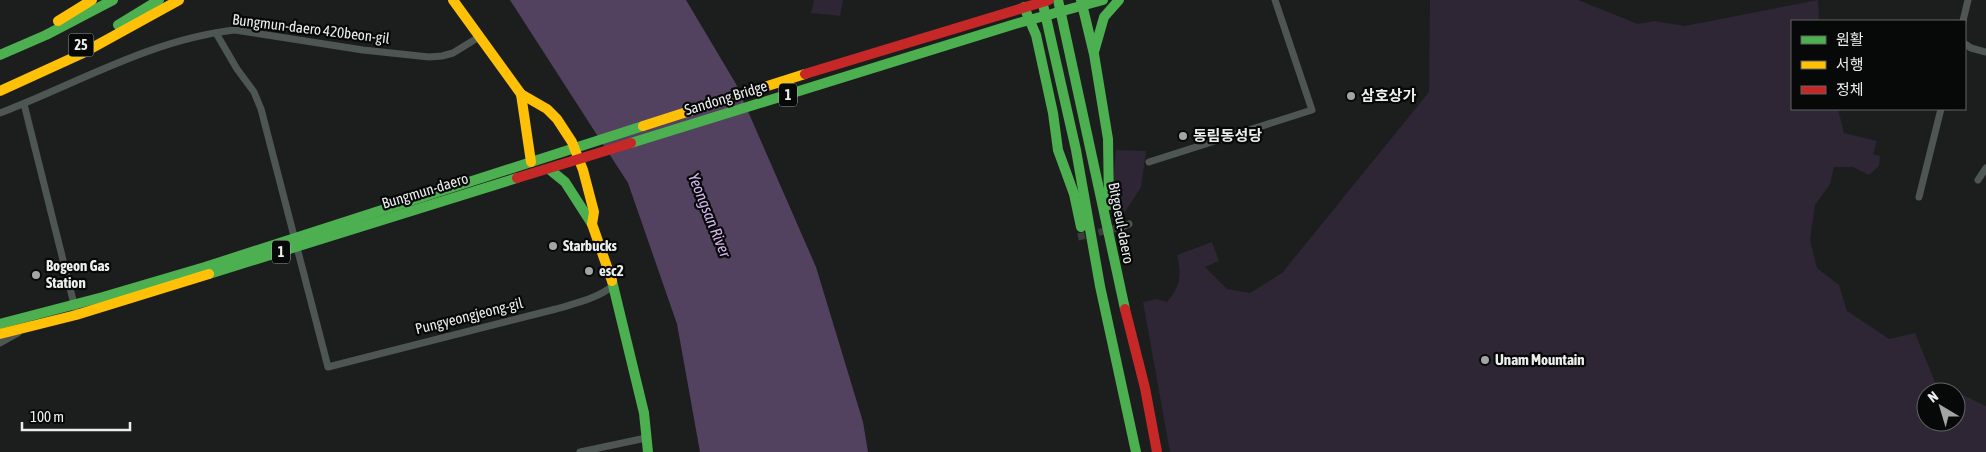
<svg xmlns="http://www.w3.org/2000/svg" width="1986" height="452" font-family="'Asap Condensed','Noto Sans KR',sans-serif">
<rect width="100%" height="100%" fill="#1c1e1d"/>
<g fill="#2e2535" fill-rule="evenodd">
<path d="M814 0H843L840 16 811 13Z"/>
<path d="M1430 0H1578L1638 24 1654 21 1685 26 1818 0 1819 21H1792V109H1838L1844 133 1877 141 1873 154 1880 156 1879 166 1869 175 1853 167H1834L1830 184 1815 205 1810 240 1817 268 1839 285 1847 311 1889 339 1915 333 1935 382 1986 406V452H1170L1143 302 1157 299 1167 302C1180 287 1182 275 1177 255L1212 242 1219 261 1205 267 1227 289 1250 293 1282 273 1429 92ZM1926 392H1956V422H1926Z"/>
<path d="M1116 150 1146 151 1141 187 1120 220 1112 195Z"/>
</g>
<path fill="#52415f" d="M510 0H686L736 84 816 267 863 422 868 452H700L677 324 628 183Z"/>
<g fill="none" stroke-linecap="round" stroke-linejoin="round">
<path stroke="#3b3d3c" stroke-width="7" stroke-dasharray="7 3.5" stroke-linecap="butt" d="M1078 237 1122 227"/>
<g stroke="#4e5654" stroke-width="7">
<path d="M1963 21 1968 0"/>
<path d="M216 33 237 69 254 92 261 109 328 367 556 309C576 303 597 299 614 285"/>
<path d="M1965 44 1971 48 1986 52"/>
<path d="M24 104 75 308"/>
<path d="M0 113C76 84 152 39 235 30L363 50 429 57 442 56 453 53 479 37"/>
<path d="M1149 162 1312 110 1275 0"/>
<path d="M1978 180 1986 168"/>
<path d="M1919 197 1941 109"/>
<path d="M1122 227 1129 224"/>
<path d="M0 343 18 333"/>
<path d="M580 452 646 438"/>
</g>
<g stroke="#4caf50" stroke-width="10">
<path d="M1042 0 1076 150 1100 286 1136 452"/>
<path d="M1058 0 1125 309"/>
<path d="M1081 0 1094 54 1108 139 1109 205"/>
<path d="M1024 7 1036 35 1053 113 1058 150 1074 194 1081 227"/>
<path d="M118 25 159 0"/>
<path d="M1094 52 1104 17 1119 0"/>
<path d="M0 55 46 35 113 0"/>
<path d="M631 143 1015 24 1103 0"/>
<path d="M549 169 565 182 592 224"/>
<path d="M209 274 517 178"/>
<path d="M612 281 644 413 648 452"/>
<path d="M0 324 103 297 205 267 643 126"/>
</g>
<g stroke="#ffc107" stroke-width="10">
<path d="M453 0 521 94 547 109 557 119 572 142 583 170 594 212 592 224 612 281"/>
<path d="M58 21 92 0"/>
<path d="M0 91 81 54 179 0"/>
<path d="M521 94 531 162"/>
<path d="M643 126 805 74"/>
<path d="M0 334 76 315 209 274"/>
</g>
<g stroke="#c62828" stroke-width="10">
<path d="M805 74 1049 0"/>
<path d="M517 178 631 143"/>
<path d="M1125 309 1145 388 1157 452"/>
</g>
</g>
<g fill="#a3a5a4" stroke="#070908" stroke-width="2">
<circle cx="1351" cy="96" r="5"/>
<circle cx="1183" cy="136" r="5"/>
<circle cx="553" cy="246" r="5"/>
<circle cx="589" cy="271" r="5"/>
<circle cx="36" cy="275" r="5"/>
<circle cx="1485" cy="360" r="5"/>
</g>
<g text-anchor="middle" stroke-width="4.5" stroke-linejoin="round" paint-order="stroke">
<g fill="#070908" stroke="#a7a9a8" stroke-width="1">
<rect x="68.5" y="33.5" width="25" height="23" rx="4"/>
<rect x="779" y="83.5" width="18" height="23" rx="4"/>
<rect x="272" y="240.5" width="18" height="23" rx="4"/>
</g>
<g font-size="14" font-weight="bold" fill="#ebeeed">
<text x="81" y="50">25</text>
<text x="788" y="100">1</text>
<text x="281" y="257">1</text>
</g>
<g font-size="15" fill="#ebeeed" stroke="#070908">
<text transform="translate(311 29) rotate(7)" y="5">Bungmun-daero 420beon-gil</text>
<text transform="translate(726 98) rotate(-17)" y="5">Sandong Bridge</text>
<text transform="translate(425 191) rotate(-17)" y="5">Bungmun-daero</text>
<text transform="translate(1121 223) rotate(79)" y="5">Bitgoeul-daero</text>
<text transform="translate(469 316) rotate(-14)" y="5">Pungyeongjeong-gil</text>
</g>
<g font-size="15" font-weight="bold" fill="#ebeeed" stroke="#070908" text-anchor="start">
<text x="1361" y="101">삼호상가</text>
<text x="1193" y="141">동림동성당</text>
<text x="563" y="251">Starbucks</text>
<text x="46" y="271">Bogeon Gas<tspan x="46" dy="17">Station</tspan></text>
<text x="599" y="276">esc2</text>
<text x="1495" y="365">Unam Mountain</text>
</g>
<g font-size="16" font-style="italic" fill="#d5b6f0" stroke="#070908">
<text transform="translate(710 215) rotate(68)" y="6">Yeongsan River</text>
</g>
</g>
<rect x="1791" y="20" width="175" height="90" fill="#070908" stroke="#626564"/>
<rect x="1801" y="36" width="25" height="8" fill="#4caf50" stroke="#626564"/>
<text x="1836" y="45" font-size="15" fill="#ebeeed">원활</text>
<rect x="1801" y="61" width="25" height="8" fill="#ffc107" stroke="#626564"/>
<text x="1836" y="70" font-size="15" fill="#ebeeed">서행</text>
<rect x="1801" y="86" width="25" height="8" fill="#c62828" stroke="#626564"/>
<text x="1836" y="95" font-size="15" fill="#ebeeed">정체</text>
<g transform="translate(1941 407) rotate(322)"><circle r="24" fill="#070908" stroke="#626564"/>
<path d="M0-4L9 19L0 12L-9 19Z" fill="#a3a5a4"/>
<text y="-8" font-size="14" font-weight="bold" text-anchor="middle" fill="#ebeeed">N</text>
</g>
<path d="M22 422v8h108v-8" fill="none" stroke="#ebeeed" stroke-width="2.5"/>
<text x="30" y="422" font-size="15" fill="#ebeeed" stroke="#070908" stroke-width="4" paint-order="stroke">100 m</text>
</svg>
